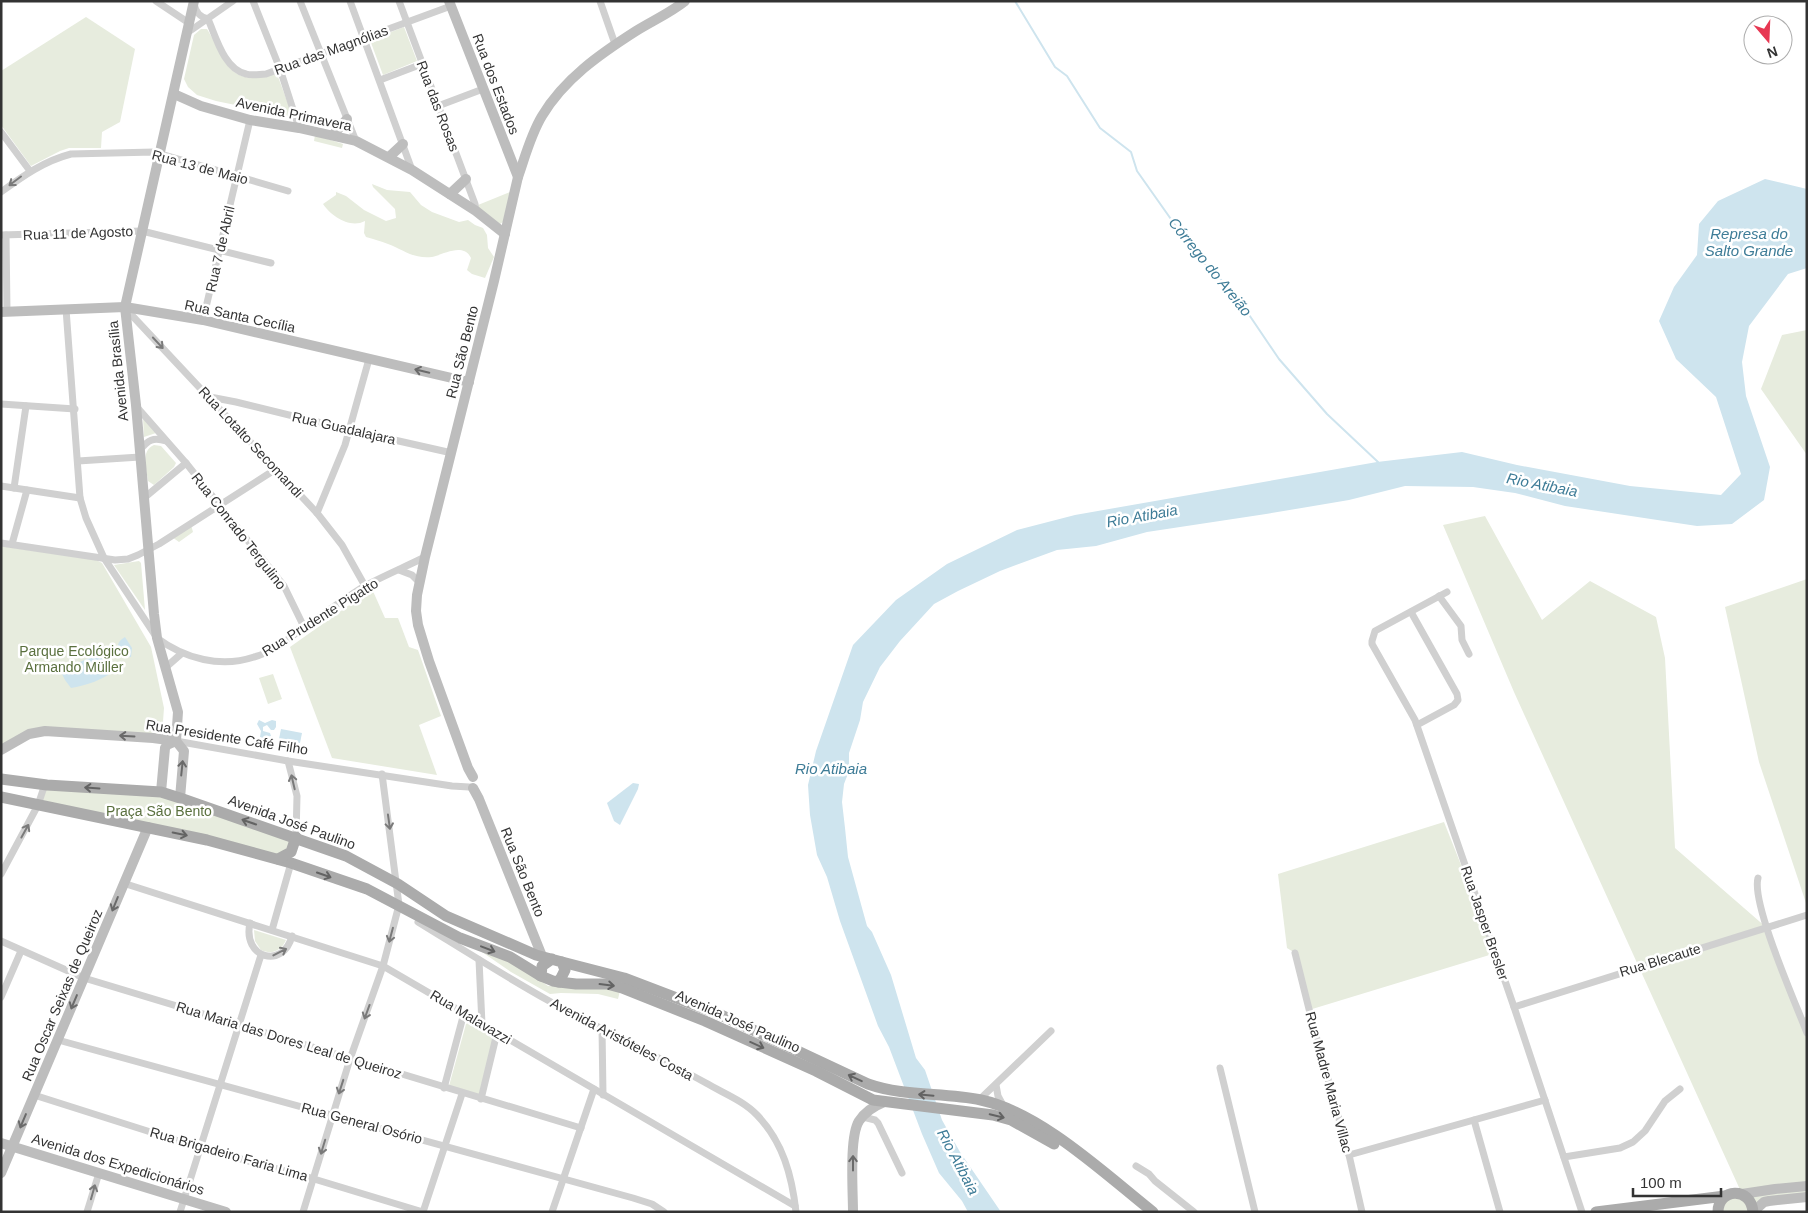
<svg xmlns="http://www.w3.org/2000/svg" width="1808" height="1213" font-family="Helvetica,sans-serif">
<rect width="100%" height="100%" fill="#fff"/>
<g fill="#e7ecde">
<path d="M86 17 135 49 120 122 102 132 101 148H69L60 151 31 166 1 125V71Z"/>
<path d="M404 27 417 61 383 75 370 40Z"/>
<path d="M201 29H207C216 43 225 71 242 76 252 80 266 76 277 74L293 117 216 101 197 95 188 87 184 79 194 35Z"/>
<path d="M315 135 343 144 342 148 314 141Z"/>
<path d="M372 184 387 190 410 192 421 205 432 212 459 222 468 220 475 225 483 228 487 235 488 248 494 257 485 278 472 274 467 270 471 258C463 242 443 255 432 257 413 259 404 250 388 244 381 241 373 239 366 237L364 233 365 221C350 229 331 216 323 204L336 195V192L346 196 364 210 386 221 396 218 395 209 373 187Z"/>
<path d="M510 192 503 222 500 224 479 208 478 205Z"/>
<path d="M1807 330V455L1761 389 1782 335Z"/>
<path d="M143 418 156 433 144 437Z"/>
<path d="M154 445 161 446 176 463 174 467 154 485 148 481C147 469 140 451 154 445Z"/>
<path d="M1485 516 1542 620 1590 581 1656 617 1665 658 1675 848 1767 928 1801 1019 1807 1016V1197L1769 1201 1753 1212 1742 1194 1514 692 1443 525Z"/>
<path d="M191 525 193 532 179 542 172 537Z"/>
<path d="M1 546 96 560 102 563 151 647 164 708 162 735 46 731 1 750Z"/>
<path d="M139 561 141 563 145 610 114 565Z"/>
<path d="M1807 579V906L1759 762 1725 607Z"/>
<path d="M372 589 385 618H398L409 647 418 650 441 716 419 725 437 775 332 758 290 647Z"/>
<path d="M273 674 282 699 268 704 259 678Z"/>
<path d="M47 785 161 792 296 837 278 859 40 805Z"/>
<path d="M1444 822 1496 953 1309 1010 1295 953 1287 948 1278 874Z"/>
<path d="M254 930 286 940C281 951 272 955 261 950L255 941Z"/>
<path d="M450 930 501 953 548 986 607 987 620 991 618 999 598 994 561 993 550 994 511 972Z"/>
<path d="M470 1022 494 1034 479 1095 449 1086 466 1024Z"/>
<path d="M1741 1196 1750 1212H1720L1726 1198Z"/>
</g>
<g fill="#cee4ee">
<path d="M1765 179 1807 189V268L1788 274 1749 326 1742 362 1746 396 1770 467 1764 500 1732 524 1697 526 1565 506 1515 493 1473 487 1405 486 1349 500 1266 514 1147 532 1096 546 1057 550 1000 571 958 591 934 604 900 641 880 667 863 702 860 720 849 753V771L844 784 842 802 845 828 848 857 867 926 872 932 891 975 916 1058 925 1070 942 1120 960 1152 1001 1212H968L962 1201 939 1173 922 1134 889 1047 878 1026 840 921 827 877 817 855 810 815 808 785 816 751 853 645 896 600 947 564 1017 530 1075 515 1377 462 1462 452 1517 465 1630 486 1721 495 1741 474 1716 397 1676 359 1659 321 1674 287 1697 255 1699 224 1718 201Z"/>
<path d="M125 637 132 648 131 657H122C116 648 116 642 125 637Z"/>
<path d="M101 655C108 658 115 660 115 670 105 679 85 686 71 688L65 680 62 674C71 665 88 657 101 655Z"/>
<path d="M259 720 265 723 272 720 276 721V727L274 730H271L267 725 263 727V731L270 733 271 736 263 738 260 737 261 731 257 724Z"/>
<path d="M281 729 302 733 300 743 279 739Z"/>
<path d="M633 783 639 784 638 789 620 825 614 821 607 803Z"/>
</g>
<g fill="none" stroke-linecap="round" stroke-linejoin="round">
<path stroke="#cee4ee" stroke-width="2" d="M1015 1 1055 67 1067 76 1100 128 1131 152 1137 171 1197 256 1235 294 1279 359 1327 414 1378 462"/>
<g stroke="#d0d0d0" stroke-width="7">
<path d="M156 1 189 23"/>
<path d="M253 1 280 69 299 128"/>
<path d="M300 1 356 141"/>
<path d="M350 1 412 170"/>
<path d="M399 1 475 204 476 211"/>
<path d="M600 1 615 44"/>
<path d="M194 4C196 13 200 17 208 19"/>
<path d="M208 19C216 37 224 69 246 74 252 76 260 74 266 74L451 6"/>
<path d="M187 33 233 1"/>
<path d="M380 80 422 64"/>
<path d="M438 106 483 89"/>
<path d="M1 132 30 171"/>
<path d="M1 192C23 176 44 161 71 154L154 152 288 191"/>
<path d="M1 235 142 231 271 263"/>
<path d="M6 235 7 311"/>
<path d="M125 308 317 513 342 545 365 586"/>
<path d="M66 309 80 498 86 518 104 558 157 638C185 659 221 668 254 657 273 652 288 639 303 628 323 614 343 600 363 587 383 576 405 567 425 557"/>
<path d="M203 320 250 120"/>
<path d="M210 397 236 402 350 430 452 453"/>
<path d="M1 404 75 409"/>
<path d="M136 406 186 463 284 586 304 627"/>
<path d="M140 450C148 440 153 437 166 441"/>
<path d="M78 461 140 457"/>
<path d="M1 486 80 498"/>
<path d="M14 488 26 406"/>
<path d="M144 498 186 463"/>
<path d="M317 513 345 445 369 359"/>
<path d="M1 543 115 560 128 559 138 555 159 544 276 469"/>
<path d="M12 544 27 490"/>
<path d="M399 570 412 575 420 583"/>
<path d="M1447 592 1375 631 1372 641V644L1415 720 1514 1007 1582 1212"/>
<path d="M1439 596 1461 626 1462 640 1469 654"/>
<path d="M1411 612 1457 694 1458 700 1454 705 1417 725"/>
<path d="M165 668 181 654"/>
<path d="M176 741 288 761 452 786 469 787"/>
<path d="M288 761 297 796 296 837"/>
<path d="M1 874 38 805 45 784"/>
<path d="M1758 878C1751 903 1796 1004 1807 1033"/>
<path d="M123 883 383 966 795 1206"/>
<path d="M418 922C462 949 506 977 551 1002 602 1030 655 1055 706 1083 723 1093 744 1101 757 1115 783 1142 792 1176 796 1212"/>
<path d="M250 923C242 958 283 970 292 936"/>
<path d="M272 930 291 863"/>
<path d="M1 941 84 978 581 1128"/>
<path d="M1295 953 1313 1025 1349 1155 1362 1212"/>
<path d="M479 960 482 1024"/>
<path d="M1 997 21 951"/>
<path d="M1514 1007 1807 915"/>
<path d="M602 1028 603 1095"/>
<path d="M58 1040 633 1198 652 1204 664 1212"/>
<path d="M1220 1068 1255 1212"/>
<path d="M996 1085 998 1096 1004 1107"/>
<path d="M444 1088 464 1013"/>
<path d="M34 1095 201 1148 314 1179 423 1212 462 1094"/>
<path d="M481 1099 497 1033"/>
<path d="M979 1100 1051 1031"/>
<path d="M863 1117 875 1120 878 1123 902 1173"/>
<path d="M1474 1120 1500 1212"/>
<path d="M1349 1155 1545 1100"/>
<path d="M1564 1157 1620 1148 1633 1142 1645 1131 1665 1101 1680 1089"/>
<path d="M1136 1166 1149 1174 1155 1181 1194 1212"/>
<path d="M87 1212 99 1173"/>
<path d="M180 1212 261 955"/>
<path d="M303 1212 350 1059 383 966 399 905 382 774"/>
<path d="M552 1212 594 1089"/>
</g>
<g stroke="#bdbdbd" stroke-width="10">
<path d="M449 1 518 177"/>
<path d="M174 94 201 106 250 120 299 128 356 141 412 170 476 211 505 234"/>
<path d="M333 135 347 119"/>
<path d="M389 157 403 144"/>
<path d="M450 194 466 179"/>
<path d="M1 312 125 307 203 320 469 382"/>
<path d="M1 750 29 734 45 731 153 738 176 741"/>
<path d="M473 777 468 768 429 661 418 625 416 611 417 595 425 557 494 281 518 177C525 157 531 134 542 116 564 79 600 54 636 31 652 21 670 13 685 1"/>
<path d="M473 788 479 799 542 956"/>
<path d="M161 792 165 748 167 745 176 741"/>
<path d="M180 798 184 751 176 741 178 712 157 638 154 614 136 405 125 307 194 1"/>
<path d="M1 1143 226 1212"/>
<path d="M1 1173 148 827"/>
<path d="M1742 1194 1775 1189 1807 1186"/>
<path d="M853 1212C853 1191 849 1137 859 1121 865 1112 874 1106 884 1102"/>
<path d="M1753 1212 1764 1202 1769 1201 1807 1197"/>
</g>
<g stroke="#ababab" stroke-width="11">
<path d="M1 779 47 785 161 792 180 798 346 856 398 884 446 916 536 955 562 962 565 970 559 982 553 981 541 976 542 966 552 959"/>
<path d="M1 797 207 840 291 863 367 889 460 938 510 957 541 976"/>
<path d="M278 859 291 852 296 837"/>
<path d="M562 962 624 978 721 1015 868 1084C905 1097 943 1092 981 1100 1041 1113 1105 1174 1153 1212"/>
<path d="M559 982 576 984H607L622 988 705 1021 816 1071 873 1100 993 1115 1011 1120 1054 1144"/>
<path d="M1596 1212 1725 1196"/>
<path d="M1718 1212C1718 1188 1751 1186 1753 1212"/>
</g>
</g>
<defs><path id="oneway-shaft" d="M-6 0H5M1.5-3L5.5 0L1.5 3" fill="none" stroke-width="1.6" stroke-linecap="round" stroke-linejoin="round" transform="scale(1.25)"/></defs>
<g stroke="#7a7a7a">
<use href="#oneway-shaft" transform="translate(15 181) rotate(143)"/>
<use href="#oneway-shaft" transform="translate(158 343) rotate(47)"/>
<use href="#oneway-shaft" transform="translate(293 782) rotate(-103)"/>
<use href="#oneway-shaft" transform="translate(389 822) rotate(82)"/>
<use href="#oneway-shaft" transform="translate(25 831) rotate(-61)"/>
<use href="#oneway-shaft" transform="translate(391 935) rotate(105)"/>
<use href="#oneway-shaft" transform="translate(280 952) rotate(-27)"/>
<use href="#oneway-shaft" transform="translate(367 1012) rotate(110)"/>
<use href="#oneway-shaft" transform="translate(341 1087) rotate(108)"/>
<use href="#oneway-shaft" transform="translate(323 1147) rotate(107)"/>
<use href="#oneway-shaft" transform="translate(93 1192) rotate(-74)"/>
</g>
<g stroke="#6a6a6a">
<use href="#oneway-shaft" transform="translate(422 371) rotate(-167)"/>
<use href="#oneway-shaft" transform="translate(127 736) rotate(-177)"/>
<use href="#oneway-shaft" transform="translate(182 768) rotate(-84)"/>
<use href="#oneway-shaft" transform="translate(115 904) rotate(112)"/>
<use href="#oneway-shaft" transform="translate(74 1002) rotate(113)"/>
<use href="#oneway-shaft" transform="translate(23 1121) rotate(113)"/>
<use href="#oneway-shaft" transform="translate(853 1163) rotate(-90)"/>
</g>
<g stroke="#636363">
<use href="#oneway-shaft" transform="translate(92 788) rotate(-176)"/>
<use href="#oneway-shaft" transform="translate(249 822) rotate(-161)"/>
<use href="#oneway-shaft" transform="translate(180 834) rotate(12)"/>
<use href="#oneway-shaft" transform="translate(324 875) rotate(19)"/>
<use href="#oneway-shaft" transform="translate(488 949) rotate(21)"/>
<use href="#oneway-shaft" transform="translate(607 985) rotate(7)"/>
<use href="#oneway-shaft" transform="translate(757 1045) rotate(24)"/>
<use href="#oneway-shaft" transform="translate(855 1078) rotate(-155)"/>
<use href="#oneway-shaft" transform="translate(926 1095) rotate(-175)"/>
<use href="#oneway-shaft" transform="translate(997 1116) rotate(13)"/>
</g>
<g text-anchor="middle" stroke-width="5" stroke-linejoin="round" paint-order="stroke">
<g font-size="14" fill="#333" stroke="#fff">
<text transform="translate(331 50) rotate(-20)" y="5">Rua das Magnólias</text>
<text transform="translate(496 84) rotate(69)" y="5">Rua dos Estados</text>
<text transform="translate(438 106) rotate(69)" y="5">Rua das Rosas</text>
<text transform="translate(294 114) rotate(12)" y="5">Avenida Primavera</text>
<text transform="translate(200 167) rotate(15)" y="5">Rua 13 de Maio</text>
<text transform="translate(78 233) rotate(-2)" y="5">Rua 11 de Agosto</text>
<text transform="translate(220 249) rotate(-77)" y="5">Rua 7 de Abril</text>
<text transform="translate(240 316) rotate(12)" y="5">Rua Santa Cecília</text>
<text transform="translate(462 352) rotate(-76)" y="5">Rua São Bento</text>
<text transform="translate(118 371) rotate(-96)" y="5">Avenida Brasília</text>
<text transform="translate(344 428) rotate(13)" y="5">Rua Guadalajara</text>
<text transform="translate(251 442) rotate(47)" y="5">Rua Lotalto Secomandi</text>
<text transform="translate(239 531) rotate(52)" y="5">Rua Conrado Tergulino</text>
<text transform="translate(320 617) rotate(-32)" y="5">Rua Prudente Pigatto</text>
<text transform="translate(227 737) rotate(9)" y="5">Rua Presidente Café Filho</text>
<text transform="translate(292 822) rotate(20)" y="5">Avenida José Paulino</text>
<text transform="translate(523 872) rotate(68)" y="5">Rua São Bento</text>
<text transform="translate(1485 923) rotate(71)" y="5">Rua Jasper Bresler</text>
<text transform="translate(1660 960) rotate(-17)" y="5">Rua Blecaute</text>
<text transform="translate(62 995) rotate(-67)" y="5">Rua Oscar Seixas de Queiroz</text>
<text transform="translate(471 1017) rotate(31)" y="5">Rua Malavazzi</text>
<text transform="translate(738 1021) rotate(24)" y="5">Avenida José Paulino</text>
<text transform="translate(622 1039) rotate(28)" y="5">Avenida Aristóteles Costa</text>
<text transform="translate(289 1040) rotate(17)" y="5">Rua Maria das Dores Leal de Queiroz</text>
<text transform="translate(1329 1082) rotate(75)" y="5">Rua Madre Maria Villac</text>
<text transform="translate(362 1123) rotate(15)" y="5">Rua General Osório</text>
<text transform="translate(229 1154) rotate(16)" y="5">Rua Brigadeiro Faria Lima</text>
<text transform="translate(118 1164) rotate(17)" y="5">Avenida dos Expedicionários</text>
</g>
<g font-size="14" fill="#5a703e" stroke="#fff">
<text x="74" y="656">Parque Ecológico<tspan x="74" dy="16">Armando Müller</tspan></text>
<text x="159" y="816">Praça São Bento</text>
</g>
<g font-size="15" font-style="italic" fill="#3e7c97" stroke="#fff">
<text x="1749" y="239">Represa do<tspan x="1749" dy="17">Salto Grande</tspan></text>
<text transform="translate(1210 267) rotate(51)" y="5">Córrego do Areião</text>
<text transform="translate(1542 485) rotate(11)" y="5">Rio Atibaia</text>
<text transform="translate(1142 516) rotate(-10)" y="5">Rio Atibaia</text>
<text x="831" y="774">Rio Atibaia</text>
<text transform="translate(958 1162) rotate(62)" y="5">Rio Atibaia</text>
</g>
</g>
<rect width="1808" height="1213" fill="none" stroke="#333333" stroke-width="5"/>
<g transform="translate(1768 40) rotate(161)"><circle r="24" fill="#ffffff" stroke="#adadad"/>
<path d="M0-4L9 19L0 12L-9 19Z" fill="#e73752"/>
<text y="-8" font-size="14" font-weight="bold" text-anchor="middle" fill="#333333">N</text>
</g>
<path d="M1633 1188v8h88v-8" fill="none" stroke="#333333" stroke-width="2.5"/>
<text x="1640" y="1188" font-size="15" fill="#333333" stroke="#ffffff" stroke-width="4" paint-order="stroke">100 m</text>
</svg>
